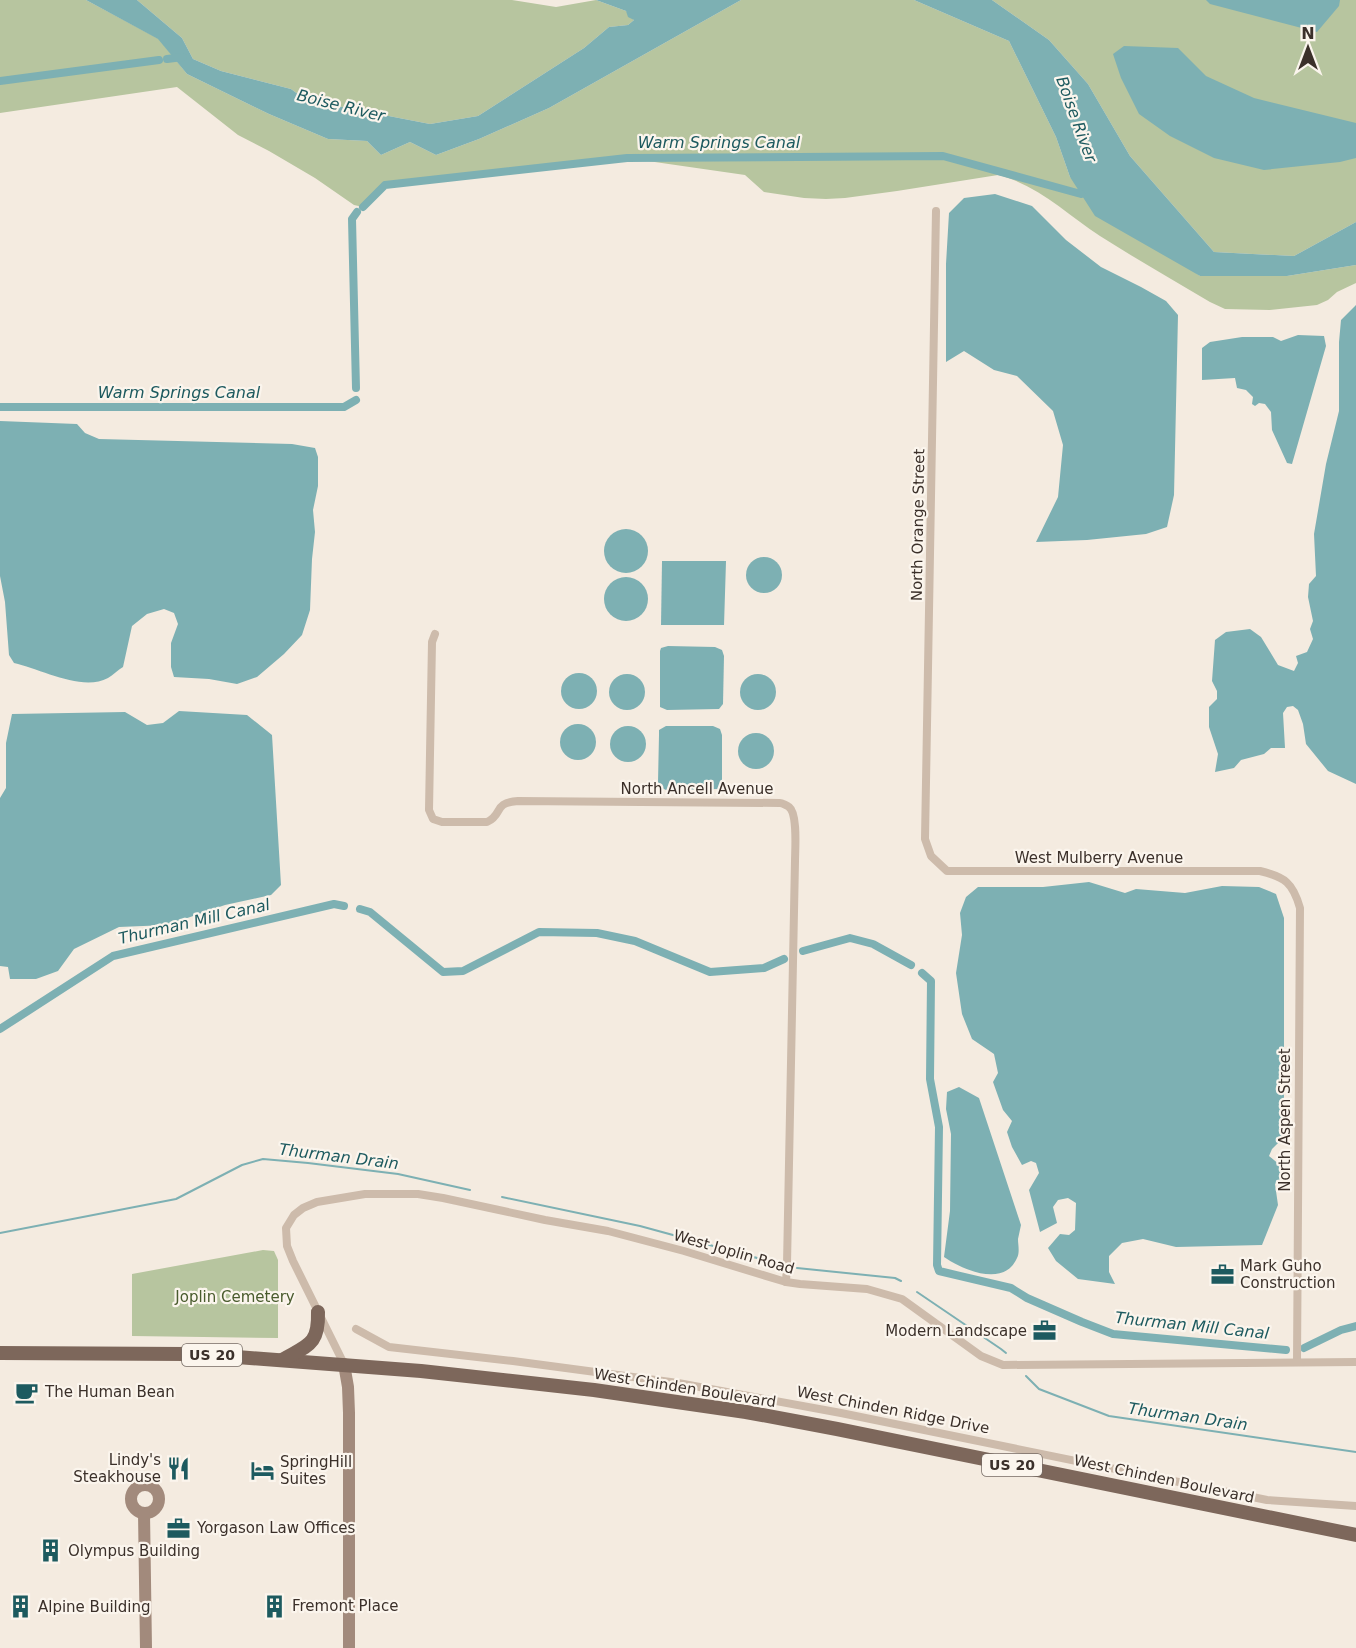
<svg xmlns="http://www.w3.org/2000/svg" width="1356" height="1648" font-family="'DejaVu Sans',sans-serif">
<rect width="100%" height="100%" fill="#f4ebe0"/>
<g fill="#b7c59f">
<path d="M0 0H86L159 39 187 74 269 114 328 139 367 141 381 155 410 142 436 155 479 139 549 108 741 0H914L1009 41 1056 137 1070 177 1200 276H1287L1356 265V283L1337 292 1328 300 1317 305 1270 310 1225 309 1210 302C1173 280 1136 259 1100 236 1067 214 1036 184 998 175L897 191 845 198 826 199 804 198 764 192 745 175 627 158 385 185 363 207 354 205 315 178 269 151 238 135 177 87 0 113Z"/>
<path d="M137 0H512L556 7 596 0 626 11 634 20 628 25 609 27 584 48 478 116 430 124 306 100 291 89 221 71 193 59 182 38Z"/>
<path d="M992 0H1356V222L1294 256 1214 252 1130 156 1088 84 1049 40Z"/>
<path d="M263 1250 274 1251 278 1260V1338L132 1336V1274Z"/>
</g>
<g fill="#7db0b3">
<path d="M86 0H137L182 38 193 59 221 71 291 89 306 100 430 124 478 116 584 48 609 27 628 25 634 20 628 17 626 11 596 0H741L549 108 479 139 436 155 410 142 381 155 367 141 328 139 269 114 187 74 158 39Z"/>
<path d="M914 0H992L1049 40 1088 84 1130 156 1214 252 1294 256 1356 222V265L1287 276H1200L1095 216 1070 177 1056 137 1009 41Z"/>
<path d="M1206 0H1340L1339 6 1317 32 1210 4Z"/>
<path d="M1124 46 1178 48 1206 76 1254 98 1356 123V158L1340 162 1264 170 1214 158 1170 136 1139 114 1121 78 1113 54Z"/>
<path d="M995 194 1032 206 1066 240 1101 267 1141 287 1166 301 1178 315 1174 495 1167 527 1146 534 1087 540 1036 542 1058 497 1063 445 1053 411 1017 376 994 370 964 351 946 362V264L949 213 964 198Z"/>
<path d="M1356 305V784L1328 771 1306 744 1303 724 1298 710 1293 706 1287 707 1283 713 1285 748H1271L1264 754 1241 760 1234 768 1215 772 1218 754 1209 727V707L1217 699V691L1212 681 1215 640 1226 632 1250 629 1261 637 1278 665 1294 671 1298 663 1296 656 1307 652 1313 639 1310 629 1313 621 1308 597 1309 584 1316 576 1314 534 1326 464 1339 411V342L1341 320Z"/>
<path d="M1298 335 1324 336 1326 346 1292 464 1287 463 1272 430 1271 412 1265 404 1259 403 1255 406 1252 404 1253 397 1246 390 1237 388 1235 378 1202 380V348L1210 342 1242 337H1273L1281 341Z"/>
<path d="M0 421 77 424 85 433 99 439 292 444 315 448 318 457V486L313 510 315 532 312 559 310 610 302 635 284 654 257 677 237 684 209 679 174 677 171 667V643L178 624 174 613 164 609 147 614 132 626 123 667C118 670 113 675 108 678 82 692 41 669 14 663L9 655 5 602 0 576Z"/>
<circle cx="626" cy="551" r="22"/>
<circle cx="764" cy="575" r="18"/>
<path d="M662 561H726L724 625H661Z"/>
<circle cx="626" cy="599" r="22"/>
<path d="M668 646 715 647 722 650 724 656 723 704 719 709 667 710 660 707V651L661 648Z"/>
<circle cx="579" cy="691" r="18"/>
<circle cx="758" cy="692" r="18"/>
<circle cx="627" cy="692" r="18"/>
<path d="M179 711 247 715 272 735 281 885 271 895 225 905 167 925 119 927 74 949 58 971 36 979H10L8 967 0 966V798L6 788V743L12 714 125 712 147 725 163 723Z"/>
<circle cx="578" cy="742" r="18"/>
<circle cx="628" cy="744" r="18"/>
<path d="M666 726H713L720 729 722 735V783L718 789 666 790 660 787 658 782 659 735V730Z"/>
<circle cx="756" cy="751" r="18"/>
<path d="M1089 882 1125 893 1136 889 1185 893 1222 886 1259 887 1276 894 1284 918V1137L1272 1149 1269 1156 1280 1165 1282 1177 1275 1184 1278 1205 1262 1245 1176 1247 1143 1239 1122 1243 1109 1256V1272L1115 1284 1078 1279 1056 1261 1048 1248 1060 1234 1069 1235 1075 1230 1076 1203 1068 1198 1058 1200 1053 1207 1057 1223 1040 1232 1029 1190 1039 1173 1036 1163 1031 1161 1022 1165 1012 1147 1007 1132 1012 1121 1003 1110 993 1082 998 1073 994 1054 972 1039 962 1014 956 973 962 935 960 913 966 897 978 887H1043Z"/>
<path d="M959 1087 979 1098 1021 1225C1020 1230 1019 1234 1018 1239 1018 1245 1020 1252 1017 1258 1004 1288 963 1270 944 1257L950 1211 951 1134 946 1109 947 1092Z"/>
</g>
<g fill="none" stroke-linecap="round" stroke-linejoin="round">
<g stroke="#7db0b3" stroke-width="2">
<path d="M502 1197 640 1226 779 1264"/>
<path d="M0 1233 176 1199 242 1165 263 1159 308 1163 398 1174 470 1190"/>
<path d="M797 1268 895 1278 901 1281"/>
<path d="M917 1292 1001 1349 1006 1353"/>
<path d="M1026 1376 1039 1389 1109 1416 1356 1452"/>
</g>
<g stroke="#7db0b3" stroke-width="8">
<path d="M167 59 183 57"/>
<path d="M0 81 159 60"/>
<path d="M363 207 385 185 627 158 943 156 1081 194"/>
<path d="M356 388 352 219 357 212"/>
<path d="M0 407H344L356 400"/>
<path d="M360 909 370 912 443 972 463 971 539 932 597 933 635 941 710 972 764 968 784 959"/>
<path d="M803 951 850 938 873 944 911 965"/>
<path d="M922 973 931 981 930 1079 939 1127 937 1265 939 1271 1011 1288 1027 1298 1082 1322 1113 1334 1286 1350"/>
<path d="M0 1029 113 956 334 904 344 906"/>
<path d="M1304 1348 1341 1330 1356 1326"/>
</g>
<g stroke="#cdbbab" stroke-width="8">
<path d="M936 211 925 839 931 856 947 871H1260C1285 877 1293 883 1300 908L1297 1362"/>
<path d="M435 634 432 642 429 810 433 819 442 822H487C504 814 492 803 518 801L780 803C782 803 788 806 789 807 798 814 795 850 795 861L787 1264 786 1282"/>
<path d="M356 1329 389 1347 513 1361 678 1383 841 1413 1267 1500 1356 1506"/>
<path d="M344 1364 293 1261 287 1246 286 1228 294 1215 303 1208 317 1202 365 1194H418L443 1198 545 1220 608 1231 684 1251 786 1282 800 1284 867 1289 902 1299 981 1356 1003 1365 1356 1362"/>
</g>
<g stroke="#a28a7c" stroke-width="12">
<path d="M344 1364 348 1387 349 1413V1648"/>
<circle cx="145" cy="1499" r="14"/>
<path d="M144 1513 146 1648"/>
</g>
<g stroke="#7d675b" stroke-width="14">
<path d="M0 1353 186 1354 237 1357 421 1371 594 1390 746 1412 837 1429 1356 1535"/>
<path d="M282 1360C308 1345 319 1345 318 1312"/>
</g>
</g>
<defs>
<symbol id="office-bare" viewBox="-9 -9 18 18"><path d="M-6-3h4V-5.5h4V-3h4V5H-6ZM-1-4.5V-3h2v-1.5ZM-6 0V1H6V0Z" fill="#1d5a5f" stroke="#fbf5ed" stroke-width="2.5" paint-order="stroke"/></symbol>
<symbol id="cafe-bare" viewBox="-9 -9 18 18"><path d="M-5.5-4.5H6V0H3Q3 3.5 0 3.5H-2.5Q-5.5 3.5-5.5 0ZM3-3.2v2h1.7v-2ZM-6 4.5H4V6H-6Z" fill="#1d5a5f" stroke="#fbf5ed" stroke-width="2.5" paint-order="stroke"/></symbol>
<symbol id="restaurant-bare" viewBox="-9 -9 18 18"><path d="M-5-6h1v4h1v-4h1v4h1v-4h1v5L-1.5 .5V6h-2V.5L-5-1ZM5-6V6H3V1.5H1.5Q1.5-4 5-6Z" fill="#1d5a5f" stroke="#fbf5ed" stroke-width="2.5" paint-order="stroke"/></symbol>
<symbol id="hotel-bare" viewBox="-9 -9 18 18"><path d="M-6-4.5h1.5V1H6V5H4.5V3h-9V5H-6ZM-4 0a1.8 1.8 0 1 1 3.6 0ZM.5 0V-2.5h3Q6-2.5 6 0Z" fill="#1d5a5f" stroke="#fbf5ed" stroke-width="2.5" paint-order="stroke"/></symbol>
<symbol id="building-bare" viewBox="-9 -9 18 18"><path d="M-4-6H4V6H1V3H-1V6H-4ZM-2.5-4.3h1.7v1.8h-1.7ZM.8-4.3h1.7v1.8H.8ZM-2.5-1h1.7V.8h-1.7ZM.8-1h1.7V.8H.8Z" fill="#1d5a5f" stroke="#fbf5ed" stroke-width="2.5" paint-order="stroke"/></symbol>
</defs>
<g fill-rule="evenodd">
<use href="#office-bare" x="1206" y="1258" width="33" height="33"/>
<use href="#office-bare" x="1028" y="1314" width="33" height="33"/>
<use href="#cafe-bare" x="10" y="1376" width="33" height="33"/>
<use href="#restaurant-bare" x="162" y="1452" width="33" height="33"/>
<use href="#hotel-bare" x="246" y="1454" width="33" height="33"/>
<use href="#office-bare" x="162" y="1512" width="33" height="33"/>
<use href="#building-bare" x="34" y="1534" width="33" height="33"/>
<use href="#building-bare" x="258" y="1590" width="33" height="33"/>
<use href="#building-bare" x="4" y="1590" width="33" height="33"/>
</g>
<g text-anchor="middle" stroke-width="4.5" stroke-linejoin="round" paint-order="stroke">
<g fill="#fbf5ed" stroke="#756b64" stroke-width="1.5">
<rect x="182" y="1344" width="60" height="22" rx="4.5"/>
<rect x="982" y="1454" width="60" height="22" rx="4.5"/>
</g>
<g font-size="14" font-weight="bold" fill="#3b302a">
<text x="212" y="1360">US 20</text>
<text x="1012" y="1470">US 20</text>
</g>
<g font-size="15" fill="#3b302a" stroke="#fbf5ed">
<text transform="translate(918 525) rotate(-89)" y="5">North Orange Street</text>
<text x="697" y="794">North Ancell Avenue</text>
<text x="1099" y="863">West Mulberry Avenue</text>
<text transform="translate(1285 1120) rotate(-90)" y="5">North Aspen Street</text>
<text transform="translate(734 1252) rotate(16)" y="5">West Joplin Road</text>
<text transform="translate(685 1388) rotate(9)" y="5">West Chinden Boulevard</text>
<text transform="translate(893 1410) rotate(11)" y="5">West Chinden Ridge Drive</text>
<text transform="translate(1164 1479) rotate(12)" y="5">West Chinden Boulevard</text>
</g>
<g font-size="15" fill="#3b302a" stroke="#fbf5ed" text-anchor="start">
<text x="1240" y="1271">Mark Guho<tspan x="1240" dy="17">Construction</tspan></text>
<text x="1027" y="1336" text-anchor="end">Modern Landscape</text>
<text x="45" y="1397">The Human Bean</text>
<text x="161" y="1465" text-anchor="end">Lindy's<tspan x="161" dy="17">Steakhouse</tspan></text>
<text x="280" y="1467">SpringHill<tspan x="280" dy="17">Suites</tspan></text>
<text x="197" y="1533">Yorgason Law Offices</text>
<text x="68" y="1556">Olympus Building</text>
<text x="292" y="1611">Fremont Place</text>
<text x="38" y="1612">Alpine Building</text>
</g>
<g font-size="15" fill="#495b2d" stroke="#fbf5ed">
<text x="235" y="1302">Joplin Cemetery</text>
</g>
<g font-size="16" font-style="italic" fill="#1d5a5f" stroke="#fbf5ed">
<text transform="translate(341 105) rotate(14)" y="6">Boise River</text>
<text transform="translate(1077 119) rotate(70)" y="6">Boise River</text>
<text x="719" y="148">Warm Springs Canal</text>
<text x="179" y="398">Warm Springs Canal</text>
<text transform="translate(194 921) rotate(-13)" y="6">Thurman Mill Canal</text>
<text transform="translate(339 1156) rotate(7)" y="6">Thurman Drain</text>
<text transform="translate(1192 1325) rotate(6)" y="6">Thurman Mill Canal</text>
<text transform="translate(1188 1416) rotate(8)" y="6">Thurman Drain</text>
</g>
</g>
<g transform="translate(1308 48)" stroke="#fbf5ed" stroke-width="4.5" paint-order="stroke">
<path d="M0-4.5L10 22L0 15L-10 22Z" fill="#3b302a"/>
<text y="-9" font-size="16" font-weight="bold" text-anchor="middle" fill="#3b302a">N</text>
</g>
</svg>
